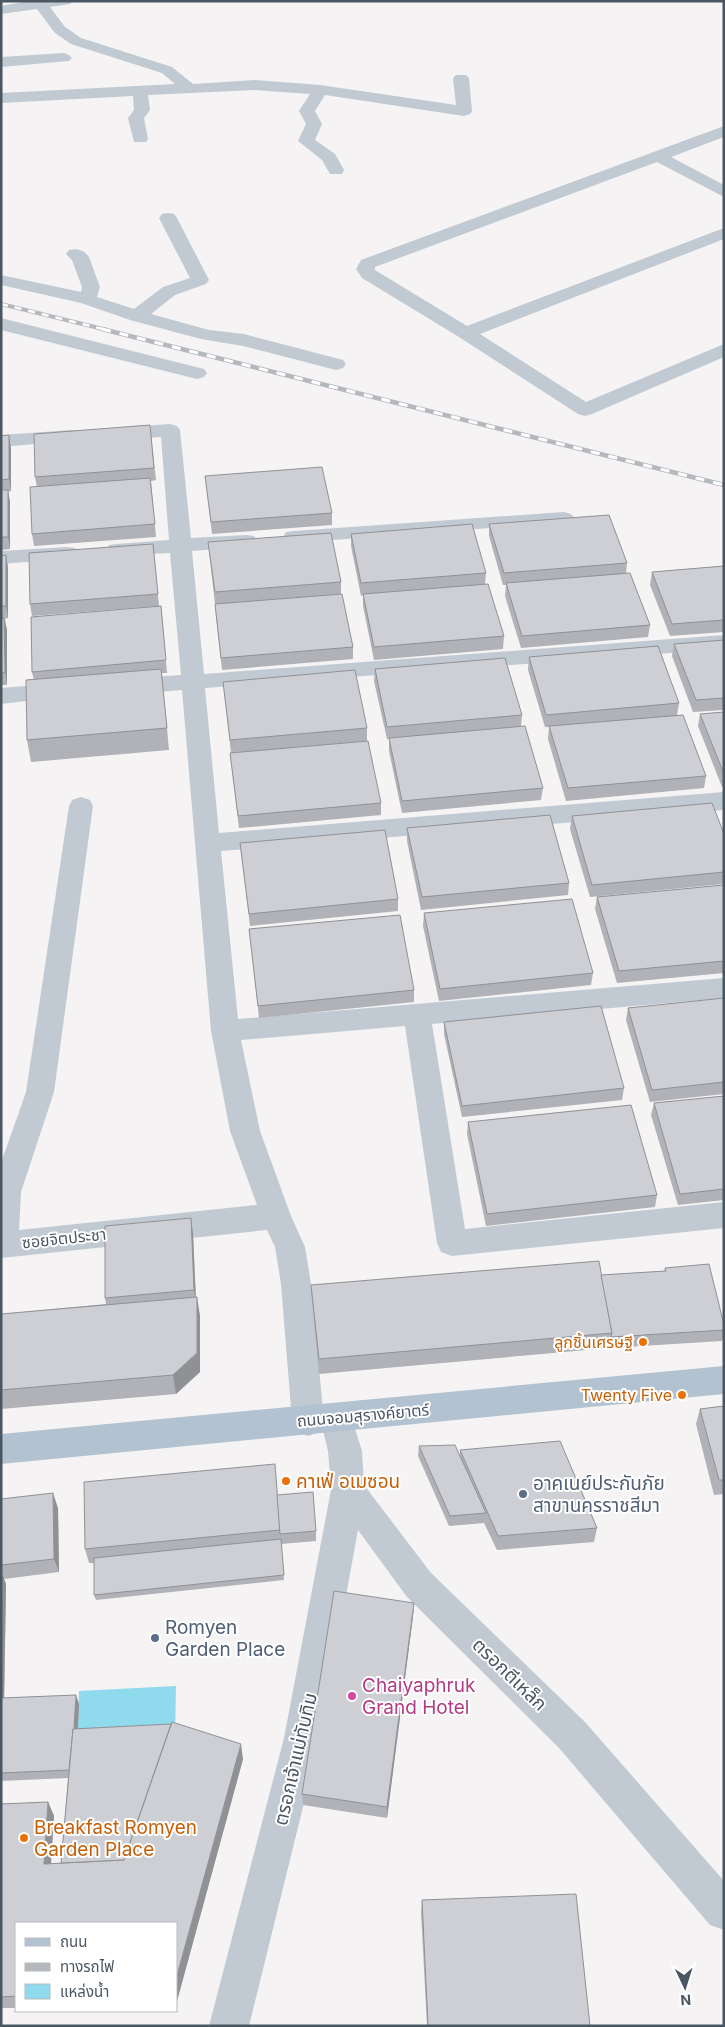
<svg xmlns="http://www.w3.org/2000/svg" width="725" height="2027" font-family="Inter,'Noto Sans Thai',sans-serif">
<rect width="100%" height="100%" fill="#f5f3f3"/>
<path fill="#90daee" d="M176 1686 175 1736 77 1741 79 1691Z"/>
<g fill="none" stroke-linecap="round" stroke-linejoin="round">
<g fill="#c1cad2" fill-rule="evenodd">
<path d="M72 1 70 4 50 7 65 27 81 38 172 67 193 84 255 80 320 85 456 105 453 78 456 75H466L469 78 472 111 470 114 464 116 325 95 315 111 322 124 315 140 335 154 344 170 342 174H330L322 160 298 141 306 124 299 111 310 94 255 90 148 95 150 110 144 118 148 139 146 142H134L128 118 134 110 133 96 1 103V93L175 84 162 73 71 44 55 33 37 9 1 14V6L28 1Z"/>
<path d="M64 53 69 55 72 58 69 61 1 67V57Z"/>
<path d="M724 126V137L671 157 724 185V197L657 162 375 267V270L467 326 724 228V239L480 334 586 402 724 344V357L592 414 585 416 578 414 459 337 362 278 356 269 361 260Z"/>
<path d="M168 213 174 214 177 218 209 280 206 284 175 295 151 314 209 330 244 334 343 360 346 364 343 368 336 370 243 346 201 339 130 320 81 303 1 285V275L81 292 82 287 72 260 66 254 69 250C77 248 84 250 89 257L100 287 97 297 134 309 163 287 190 278 159 218 162 214Z"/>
<path d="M1 318 204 369 207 373 204 377 197 379 1 330Z"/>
<path d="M170 424 177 426 180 430 191 538 246 535 254 536 257 541 254 546 246 547 192 551 204 674 724 635V649L205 688 219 833 724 792V810L221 851 238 1019 724 978V998L432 1024 465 1229 724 1202V1228L452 1256 441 1252 437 1243 405 1026 241 1040 260 1131 291 1216 305 1247 311 1284 323 1410 324 1407 336 1403 348 1407 362 1451 364 1485 431 1573 585 1722 724 1881V1930L710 1925 559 1748 407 1597 358 1530 320 1738 249 2026H209L284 1738 331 1490 328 1451 322 1426 320 1432 308 1436 296 1432 292 1421 281 1284 275 1247 267 1230 1 1258V1163L26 1092 69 806 72 800 81 797 90 800 93 806 54 1092 21 1192 19 1230 257 1205 230 1131 211 1031 182 690 125 695 117 692 113 687 117 682 125 679 181 675 170 553 117 556 109 555 106 550 109 545 117 544 169 540 161 437 113 440 106 438 103 434 106 430 113 428Z"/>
<path d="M72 430 79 432 82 436 79 440 1 447V435Z"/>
<path d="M564 512 571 514 575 518 571 522 294 543 286 542 283 537 286 532 294 531Z"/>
<path d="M67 547 75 548 78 553 75 558 1 564V551Z"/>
<path d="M62 683 70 686 74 691 70 696 1 704V688Z"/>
</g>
<path fill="#b3c2d1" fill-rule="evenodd" d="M724 1366V1394L1 1464V1434Z"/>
<defs>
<path id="rail-far1" d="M1 304 107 330"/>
<path id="rail" d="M102 329 724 485"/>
</defs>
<use href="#rail-far1" stroke="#b5b8bd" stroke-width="4"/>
<use href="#rail" stroke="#b5b8bd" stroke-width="4.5"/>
<use href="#rail-far1" stroke="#fff" stroke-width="2.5" stroke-dasharray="7" stroke-linecap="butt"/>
<use href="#rail" stroke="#fff" stroke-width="3" stroke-dasharray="9" stroke-linecap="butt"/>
</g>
<g fill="#b0b2b7">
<path d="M150 425 156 480 151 481 156 537 34 546 32 534 37 487 35 477Z"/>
<path d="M1 436 11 448V491L8 492 10 502V549L1 550Z"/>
<path d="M205 476 332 513V525L212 534Z"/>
<path d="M489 524 627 563 626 573 650 625 648 637 521 648 505 596 506 585H503L489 536Z"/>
<path d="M351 534 486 573 485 584 504 636 503 649 374 660 363 606V595L361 596 351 546Z"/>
<path d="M208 542 341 582V594L353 647V659L222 670 216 616 215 604Z"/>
<path d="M153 544 159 606 32 616 30 604Z"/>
<path d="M6 555 8 568V618L5 619 7 630V685H1V556Z"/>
<path d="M724 566V632L670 636 650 585 652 572Z"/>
<path d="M161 606 167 673H162L169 750 31 762 27 740 34 680 32 672Z"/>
<path d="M724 640V710L693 712 672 656 674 644Z"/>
<path d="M529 657 679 703 677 715 706 776 704 788 566 801 548 739 549 727H545L528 670Z"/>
<path d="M375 669 522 715 521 727 543 788 541 800 402 813 389 751V739H387L374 681Z"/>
<path d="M223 682 367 728V741L231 753Z"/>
<path d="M724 712V787H722L698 726 700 714Z"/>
<path d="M230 753 381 803V815L239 828Z"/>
<path d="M572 816 724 834V884L590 897 570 829Z"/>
<path d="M407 828 569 883 568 895 421 910 407 841Z"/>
<path d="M240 843 398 899V911L250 926Z"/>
<path d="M724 885V973L617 983 595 909 597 897Z"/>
<path d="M424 913 593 973 591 985 439 1001 423 926Z"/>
<path d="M249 929 414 990V1002L259 1018Z"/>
<path d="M724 998V1094L650 1102 626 1020 628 1008Z"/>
<path d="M444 1022 624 1088 622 1100 462 1117 444 1034Z"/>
<path d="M724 1096V1200L678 1205 651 1115 654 1103Z"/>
<path d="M468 1122 657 1195 655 1207 486 1226 467 1134Z"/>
<path d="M191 1218 193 1234 196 1297 200 1316V1372L176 1394 1 1409V1314L106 1304 105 1298Z"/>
<path d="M665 1268 724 1325V1334L722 1341 609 1348 319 1374 312 1301 311 1285 601 1275 664 1271Z"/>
<path d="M724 1406V1494L714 1495 696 1424 700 1409Z"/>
<path d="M419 1446 460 1455V1450L597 1528 594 1542 497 1550 484 1523 449 1526 418 1456Z"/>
<path d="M277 1495 316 1531V1541L281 1544 284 1580 96 1600 94 1595V1563H89L85 1549Z"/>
<path d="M1 1499 58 1508 59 1572 4 1579 6 1584 4 1698 79 1704 78 1728 243 1759 177 2001H176V1923H16V2008H1V1804L48 1802 54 1816 51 1864 61 1863 68 1778 1 1781Z"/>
<path d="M414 1603 413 1616 387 1818 303 1805 302 1794Z"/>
<path d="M422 1900 590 2026H427L421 1912Z"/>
</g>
<g fill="#909195">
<path d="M9 435 11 448V491L9 479Z"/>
<path d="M8 490 10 502V549L8 537Z"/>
<path d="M6 555 8 568V618L6 606Z"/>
<path d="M4 618 7 630V685L5 672Z"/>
<path d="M191 1218 193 1234 196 1306 194 1290Z"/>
<path d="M197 1297 200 1316V1372L176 1394 173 1375Z"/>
<path d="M53 1493 58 1508 59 1572 54 1559Z"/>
<path d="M1 1571 6 1584 4 1707 1 1701Z"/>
<path d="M414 1603 413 1616 387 1818V1807Z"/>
<path d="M76 1695 79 1704 75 1778 72 1770Z"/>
<path d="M241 1744 243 1759 177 2001 176 1999V1979Z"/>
<path d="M48 1802 54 1816 50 1877 44 1864Z"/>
</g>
<g fill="#cdcfd5" stroke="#909195">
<path d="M150 425 154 468 35 477 34 434Z"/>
<path d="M9 435V479L1 480V436Z"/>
<path d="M322 467 332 513 211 522 205 476Z"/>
<path d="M150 478 155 524 32 534 30 487Z"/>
<rect x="1" y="490" width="7" height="47"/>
<path d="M609 515 627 563 504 573 489 524Z"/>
<path d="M472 524 486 573 361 583 351 534Z"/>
<path d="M331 533 341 582 215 592 208 542Z"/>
<path d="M153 544 158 594 30 604 29 553Z"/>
<path d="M6 555V606H1V556Z"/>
<path d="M724 566V620L672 624 652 572Z"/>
<path d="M630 573 650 625 522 636 506 583Z"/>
<path d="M488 584 504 636 374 647 363 594Z"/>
<path d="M342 594 353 647 221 658 215 604Z"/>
<path d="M161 606 166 660 32 672 31 617Z"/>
<path d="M1 618H4L5 672 1 673Z"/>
<path d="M724 640V698L696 700 674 644Z"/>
<path d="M658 646 679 703 546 715 529 657Z"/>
<path d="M505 658 522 715 387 727 375 669Z"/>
<path d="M161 669 167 728 27 740 26 680Z"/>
<path d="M355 670 367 728 230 740 223 682Z"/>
<path d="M724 712V774L700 714Z"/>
<path d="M683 715 706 776 568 788 549 726Z"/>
<path d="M525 726 543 788 402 801 389 738Z"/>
<path d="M368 741 381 803 238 816 230 753Z"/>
<path d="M712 803 724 834V872L592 885 572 816Z"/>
<path d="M550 815 569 883 422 897 407 828Z"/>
<path d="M385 830 398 899 249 914 240 843Z"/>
<path d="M724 885V961L619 971 597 897Z"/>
<path d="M572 899 593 973 440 989 424 913Z"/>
<path d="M400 915 414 990 258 1006 249 929Z"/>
<path d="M724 998V1082L652 1090 628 1008Z"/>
<path d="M601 1006 624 1088 462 1106 444 1022Z"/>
<path d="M724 1096V1189L680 1194 654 1103Z"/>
<path d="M631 1105 657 1195 487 1214 468 1122Z"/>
<path d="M191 1218 194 1290 105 1298V1226Z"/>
<path d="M599 1261 612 1333 319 1359 311 1285Z"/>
<path d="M709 1264 724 1325V1330L611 1337 612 1333 601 1275 666 1271 665 1268Z"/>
<path d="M197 1297V1353L173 1375 1 1390V1314Z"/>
<path d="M724 1406V1480H719L700 1409Z"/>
<path d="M560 1441 597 1528 498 1536 460 1450Z"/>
<path d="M455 1445 486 1513 450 1516 419 1446Z"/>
<path d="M275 1464 280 1530 85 1549 84 1482Z"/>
<path d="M313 1492 316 1531 280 1534 277 1495Z"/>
<path d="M53 1493 54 1559 1 1565V1499Z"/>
<path d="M281 1539 284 1575 94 1595V1558Z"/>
<path d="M334 1591 414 1603 387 1807 302 1794Z"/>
<path d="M76 1695 74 1729H73L69 1770 1 1773V1698Z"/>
<path d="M172 1722 241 1744 176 1979V1923H16V1996L1 1997V1804L48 1802 44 1864 124 1860Z"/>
<path d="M171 1724 124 1860 61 1863 73 1729Z"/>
<path d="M576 1894 590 2026H428L422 1900Z"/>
</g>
<g fill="#e8710a" stroke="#fff" stroke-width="2">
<circle cx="643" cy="1342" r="5"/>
<circle cx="682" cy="1395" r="5"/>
<circle cx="286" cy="1481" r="5"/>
<circle cx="24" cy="1838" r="5"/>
</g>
<g fill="#5c6f8a" stroke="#fff" stroke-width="2">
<circle cx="523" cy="1494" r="5"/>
<circle cx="155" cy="1638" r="5"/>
</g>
<circle fill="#d1479c" stroke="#fff" stroke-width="2" cx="352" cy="1696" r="5"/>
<g text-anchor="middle" stroke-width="4" stroke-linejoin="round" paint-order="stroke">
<g font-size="16" fill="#4a5661" stroke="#fff">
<text transform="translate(64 1238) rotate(-6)" y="6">ซอยจิตประชา</text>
<text transform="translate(363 1415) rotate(-5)" y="6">ถนนจอมสุรางค์ยาตร์</text>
</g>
<g font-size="16" fill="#c56008" stroke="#fff" text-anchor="end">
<text x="633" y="1348">ลูกชิ้นเศรษฐี</text>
<text x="672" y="1401">Twenty Five</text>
</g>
<g font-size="19" fill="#c56008" stroke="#fff" text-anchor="start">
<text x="296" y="1488">คาเฟ่ อเมซอน</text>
<text x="34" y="1834">Breakfast Romyen<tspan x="34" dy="22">Garden Place</tspan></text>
</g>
<g font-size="19" fill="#4e5e75" stroke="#fff" text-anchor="start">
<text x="533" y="1490">อาคเนย์ประกันภัย<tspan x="533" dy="22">สาขานครราชสีมา</tspan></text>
<text x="165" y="1634">Romyen<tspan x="165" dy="22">Garden Place</tspan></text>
</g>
<g font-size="19" fill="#4a5661" stroke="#fff">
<text transform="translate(510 1674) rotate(44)" y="7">ตรอกตีเหล็ก</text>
<text transform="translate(295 1759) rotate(-77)" y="7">ตรอกเจ้าแม่ทับทิม</text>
</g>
<g font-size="19" fill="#b23c85" stroke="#fff" text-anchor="start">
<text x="362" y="1692">Chaiyaphruk<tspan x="362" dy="22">Grand Hotel</tspan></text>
</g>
</g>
<rect width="725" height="2027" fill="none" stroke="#4a5661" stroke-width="5"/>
<rect x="15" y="1922" width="162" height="90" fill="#ffffff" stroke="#b7bbc0"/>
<rect x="25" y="1938" width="25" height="8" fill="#b3c2d1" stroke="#b7bbc0"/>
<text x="60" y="1947" font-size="15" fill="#4a5661">ถนน</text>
<rect x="25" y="1963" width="25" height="8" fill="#b5b8bd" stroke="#b7bbc0"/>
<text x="60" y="1972" font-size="15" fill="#4a5661">ทางรถไฟ</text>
<rect x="25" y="1984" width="25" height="15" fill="#90daee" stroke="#b7bbc0"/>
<text x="60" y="1997" font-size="15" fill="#4a5661">แหล่งน้ำ</text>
<g transform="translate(685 1987) rotate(176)" stroke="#ffffff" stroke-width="4" paint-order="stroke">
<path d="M0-4L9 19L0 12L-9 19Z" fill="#4a5661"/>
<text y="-8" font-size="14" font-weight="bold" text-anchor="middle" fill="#4a5661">N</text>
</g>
</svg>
